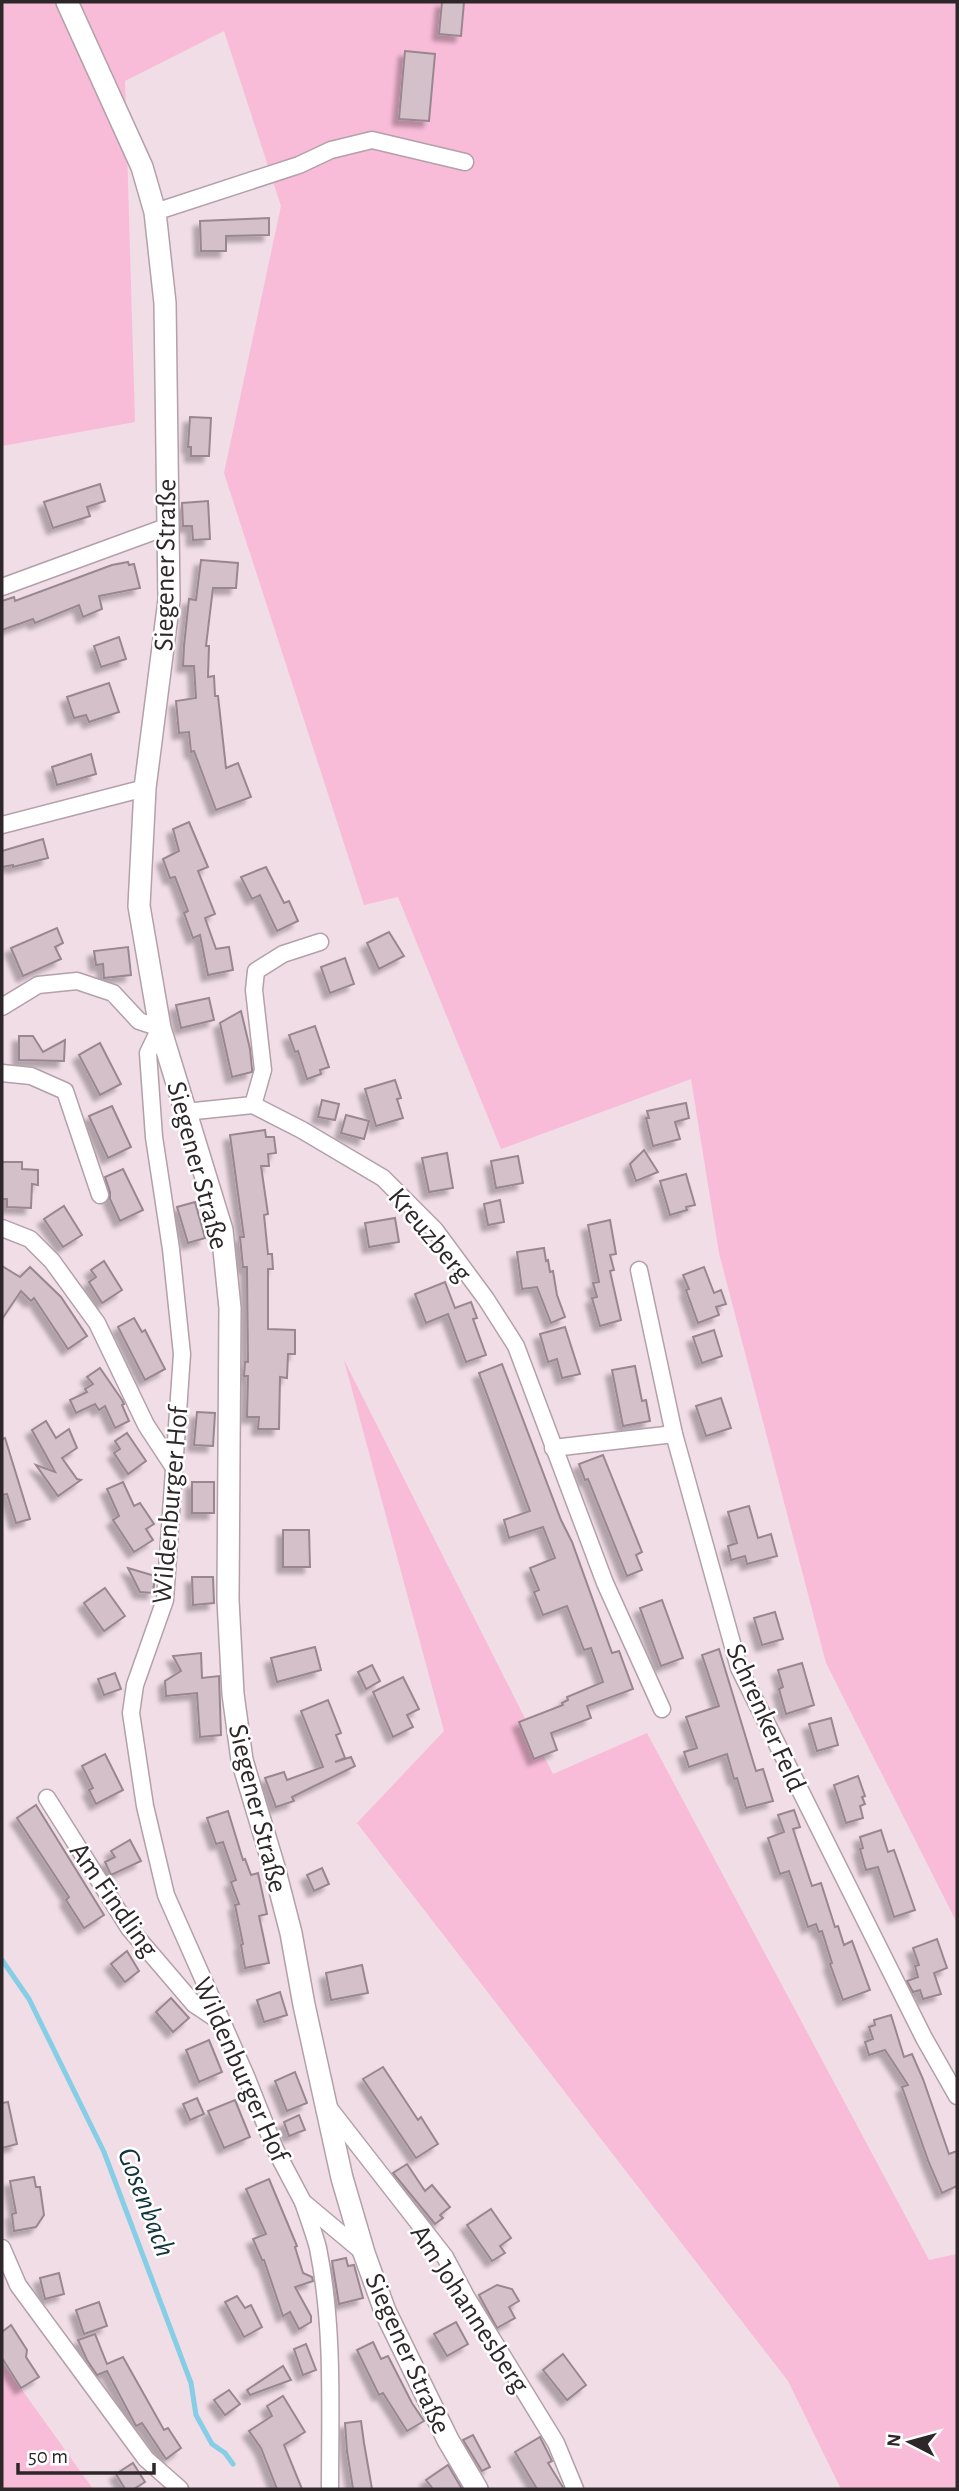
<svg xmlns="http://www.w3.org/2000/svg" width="959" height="2491" font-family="'Alegreya Sans',sans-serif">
<defs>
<filter id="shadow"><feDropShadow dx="-6" dy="6" stdDeviation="2" flood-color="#0004"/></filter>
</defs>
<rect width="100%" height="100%" fill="#f1dde6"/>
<g fill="#f8bbd8">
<path d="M2 2H957V1923L826 1663 719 1253 691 1079 501 1149 398 897 364 905 224 473 281 206 224 31 125 81 135 422 2 446Z"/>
<path d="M344 1360 553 1774 647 1733 929 2260 957 2254V2489H841L788 2381 357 1823 444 1731Z"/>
<path d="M2 2362 93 2489H2Z"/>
</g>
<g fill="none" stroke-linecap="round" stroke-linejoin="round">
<path stroke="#85cee6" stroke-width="5" d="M2 1960 29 1999 104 2152 191 2383 196 2415 212 2444 225 2453 233 2464"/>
</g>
<g fill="#d4c0c9" stroke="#99878f" stroke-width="2" filter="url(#shadow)">
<path d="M442 2H464L461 36 439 34Z"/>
<path d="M405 51 435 54 429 121 399 119Z"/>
<path d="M269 218V235L226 236V251H201L200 221Z"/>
<path d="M190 417 211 418 209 456H191V447H188Z"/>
<path d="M100 484 105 501 87 507 90 516 53 528 44 502Z"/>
<path d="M208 501 210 539 193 540 192 526H183L182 503Z"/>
<path d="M201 560 238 563 236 588H213L206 646H209L208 677 214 676 215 696H218L226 768 238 763 251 797 216 810 194 751 191 752 189 732 179 733 176 701 196 698 194 666H183L184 646 189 599 196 600Z"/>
<path d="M128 562 129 565 134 564 140 588 99 596 102 609 83 617 79 605 35 623 33 619 2 630V601L14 597 15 601 112 565Z"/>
<path d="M119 637 126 659 101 667 94 646Z"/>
<path d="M109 683 119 712 89 722 86 715 74 718 67 697Z"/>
<path d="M91 754 96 774 57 785 52 767Z"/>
<path d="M189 822 208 867 198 871 215 914 205 918 216 949 229 947 233 970 208 975 200 935 193 938 184 913 188 911 175 877 170 878 163 859 179 851 173 829Z"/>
<path d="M43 839 48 858 13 867V865L2 867V851Z"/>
<path d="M266 867 284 903 289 901 298 921 277 931 260 895 252 899 241 877Z"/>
<path d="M57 928 63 943 55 947 61 959 23 976 11 948Z"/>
<path d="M389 932 404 956 379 969 367 943Z"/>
<path d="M128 947 131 975 104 978 103 964 96 965 94 951Z"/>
<path d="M345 958 354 984 330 993 321 967Z"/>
<path d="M209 998 214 1020 181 1028 176 1005Z"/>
<path d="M241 1011 250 1049 252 1069V1072L232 1077 220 1023Z"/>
<path d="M315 1026 329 1067 320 1070 321 1074 307 1079 298 1051 295 1052 289 1035Z"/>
<path d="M19 1036H33L43 1052 65 1040 64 1061 19 1060Z"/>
<path d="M100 1043 121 1084 100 1095 79 1055Z"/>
<path d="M395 1080 401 1098 397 1099 403 1118 376 1126 365 1089Z"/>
<path d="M322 1100 339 1104 335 1120 318 1117Z"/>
<path d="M686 1103 689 1118 675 1122 680 1139 653 1146 646 1118H649L647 1111Z"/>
<path d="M112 1106 131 1147 108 1158 89 1116Z"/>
<path d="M346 1115 369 1121 364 1139 341 1133Z"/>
<path d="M265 1130 266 1137H274L276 1153 268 1154 269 1166H261L268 1214 264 1215 268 1254H272L273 1269H268V1329L295 1330V1354H288L287 1378 280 1377 279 1429H258L259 1417H247L248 1376H244L245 1362H248L247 1271V1267H243L240 1237H244L230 1135Z"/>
<path d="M644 1150 658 1172 636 1181 630 1164Z"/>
<path d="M447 1153 453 1188 429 1192 422 1158Z"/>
<path d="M518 1156 523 1183 496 1188 491 1161Z"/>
<path d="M2 1162H22V1169L38 1170V1185L32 1184 31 1208 7 1207V1199H2Z"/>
<path d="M123 1169 143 1210 120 1221 110 1199V1192L105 1177Z"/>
<path d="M686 1174 695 1205 686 1207 687 1210 670 1215 660 1181Z"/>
<path d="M500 1200 504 1222 488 1225 484 1204Z"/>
<path d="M195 1202 205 1238 188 1243 177 1207Z"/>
<path d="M64 1206 82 1235 63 1247 44 1219Z"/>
<path d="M395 1218 399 1242 369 1247 365 1223Z"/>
<path d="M610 1220 616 1254 610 1255 614 1270 610 1271 621 1320 600 1326 592 1298 597 1297 593 1283 599 1282 588 1225Z"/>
<path d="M544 1248 546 1261 548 1260 550 1272 553 1271 557 1295 565 1317 551 1323 537 1287 522 1289 517 1252Z"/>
<path d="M104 1261 122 1290 102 1303 89 1282 96 1277 91 1270Z"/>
<path d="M2 1266 20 1277 30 1267 61 1297 87 1336 68 1349 34 1298 31 1301 21 1291 2 1319Z"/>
<path d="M704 1267 714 1293 721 1290 726 1304 716 1307 719 1315 698 1323 686 1290 689 1289 683 1275Z"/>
<path d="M445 1282 455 1308 471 1302 477 1318 473 1319 486 1355 466 1362 448 1314 426 1323 415 1294Z"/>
<path d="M134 1318 142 1332 145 1330 165 1369 145 1380 118 1327Z"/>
<path d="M565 1327 580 1374 562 1378 557 1359 548 1362 540 1334Z"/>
<path d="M714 1330 722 1356 702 1363 693 1337Z"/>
<path d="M502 1364 561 1520 572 1542 612 1653 619 1651 633 1689 587 1706 591 1718 551 1733 557 1750 534 1759 519 1722 563 1705 562 1703 568 1700 567 1697 603 1682 591 1648 584 1650 567 1606 543 1615 534 1592 539 1590 530 1568 555 1558 543 1527 509 1538 504 1520 530 1511 479 1373Z"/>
<path d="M635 1366 642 1401 646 1400 650 1421 623 1426 612 1370Z"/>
<path d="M100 1368 122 1400 124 1404 122 1405 129 1421 115 1428 105 1406 99 1410 95 1404 76 1413 70 1400 87 1392 85 1389 93 1384 87 1377Z"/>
<path d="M721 1398 731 1428 706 1436 696 1406Z"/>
<path d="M197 1412 215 1413 213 1446 194 1445Z"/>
<path d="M46 1421 56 1438 69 1429 77 1448 62 1458 77 1479 81 1480 58 1496 36 1465 55 1472 32 1430Z"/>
<path d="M127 1433 146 1461 128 1474 114 1453 120 1449 115 1441Z"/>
<path d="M5 1438 30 1519 16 1523 7 1494 2 1495V1439Z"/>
<path d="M603 1455 642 1552 636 1555 642 1570 627 1576 588 1479 585 1480 579 1464Z"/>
<path d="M123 1482 134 1506 140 1503 154 1524 146 1529 153 1540 134 1552 113 1520 119 1516 107 1489Z"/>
<rect x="192" y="1482" width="22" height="31"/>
<path d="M749 1506 758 1538 771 1534 777 1556 747 1564 745 1556 731 1560 728 1546 737 1543 728 1512Z"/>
<path d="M283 1530H309L310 1567H283Z"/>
<path d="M128 1568 155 1576 153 1593 140 1592Z"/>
<path d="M192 1577H213L214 1603 193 1605Z"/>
<path d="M105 1588 125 1616 104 1631 84 1603Z"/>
<path d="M662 1600 683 1658 661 1666 640 1608Z"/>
<path d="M775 1612 783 1639 762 1645 754 1618Z"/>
<path d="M315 1647 321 1670 277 1682 271 1658Z"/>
<path d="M719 1649 756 1771 763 1769 773 1801 746 1808 737 1778 734 1779 727 1754 689 1767 684 1752 697 1748 686 1717 719 1706 702 1655Z"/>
<path d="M201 1653 202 1678 219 1676 221 1735 200 1737 197 1693 166 1696 165 1681 181 1671 173 1656Z"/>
<path d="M802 1663 814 1705 786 1714 779 1689 783 1687 778 1670Z"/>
<path d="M372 1665 380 1681 366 1689 358 1672Z"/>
<path d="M115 1673 121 1689 104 1695 98 1679Z"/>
<path d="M403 1677 419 1709 407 1715 413 1727 393 1737 373 1692Z"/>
<path d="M328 1700 341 1733 336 1735 345 1758 335 1762 351 1757 355 1766 292 1797 294 1801 276 1807 265 1778 284 1772 287 1780 323 1767 301 1711Z"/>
<path d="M831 1718 838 1745 817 1751 809 1724Z"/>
<path d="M105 1754 123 1790 96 1804 89 1790 93 1788 82 1766Z"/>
<path d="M858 1776 865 1796 862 1797 865 1804 860 1806 863 1818 846 1823 834 1785Z"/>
<path d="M36 1805 104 1915 84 1928 66 1900 69 1897 17 1818Z"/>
<path d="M794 1810 800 1827 793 1829 812 1886 821 1883 835 1927 838 1926 844 1945 852 1941 870 1990 843 2000 830 1964 832 1963 822 1931 819 1932 816 1924 808 1927 789 1871 780 1874 768 1838 784 1832 778 1815Z"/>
<path d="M228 1811 243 1860 245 1859 251 1875 258 1873 267 1914 259 1916 269 1963 245 1968 241 1945 243 1944 235 1905 239 1904 231 1882 236 1880 223 1842 216 1844 207 1818Z"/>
<path d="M881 1830 888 1852 894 1850 915 1910 894 1917 878 1867 866 1870 860 1849 863 1848 860 1837Z"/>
<path d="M130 1840 141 1861 111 1875 105 1862 115 1857 111 1851Z"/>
<path d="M322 1868 329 1884 314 1891 307 1875Z"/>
<path d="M937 1939 947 1968 934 1973 941 1994 923 1999 920 1990 913 1992 907 1981 918 1977 915 1966 919 1965 913 1948Z"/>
<path d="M127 1951 139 1971 125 1982 111 1964Z"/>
<path d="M362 1965 368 1993 331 2000 326 1973Z"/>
<path d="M280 1992 287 2015 264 2022 257 2000Z"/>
<path d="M171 1998 189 2018 173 2032 156 2012Z"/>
<path d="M891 2015 904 2057 912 2054 923 2079 949 2154 957 2151V2186L942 2193 929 2163 902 2087 908 2085 885 2050 869 2055 865 2042 873 2039 869 2027 875 2025 874 2020Z"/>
<path d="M209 2040 222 2072 199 2082 186 2050Z"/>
<path d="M383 2067 418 2120 421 2117 438 2144 416 2158 363 2079Z"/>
<path d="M295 2072 307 2103 287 2111 275 2081Z"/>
<path d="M197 2098 204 2114 190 2120 183 2104Z"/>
<path d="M235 2100 250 2137 224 2148 208 2111Z"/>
<path d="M8 2102 17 2144 2 2148V2103Z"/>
<path d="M299 2115 305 2130 289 2136 284 2122Z"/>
<path d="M407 2164 425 2191 432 2185 450 2207 440 2215 443 2218 435 2224 393 2173Z"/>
<path d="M34 2177 36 2187H40L44 2215 36 2227 14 2231 12 2214 16 2213 10 2181Z"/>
<path d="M269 2179 297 2246 295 2247 303 2273 312 2277 313 2281 295 2287 311 2316V2322L299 2329 290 2312 283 2316 264 2260H262L253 2239 266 2234 246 2189Z"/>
<path d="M491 2209 511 2238 500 2246 505 2253 492 2261 467 2225Z"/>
<path d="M346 2258 348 2266 354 2265 363 2298 339 2304 332 2261Z"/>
<path d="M59 2273 64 2294 45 2299 40 2278Z"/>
<path d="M497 2285 512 2289 519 2301 509 2307 515 2318 497 2328 479 2295Z"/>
<path d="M237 2296 245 2308 251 2305 262 2327 244 2337 225 2302Z"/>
<path d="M99 2302 107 2326 84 2334 76 2310Z"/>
<path d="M456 2322 468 2344 447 2356 434 2334Z"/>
<path d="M11 2325 27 2350 26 2357 39 2377 21 2388 2 2358V2332Z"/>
<path d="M95 2334 107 2364 123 2357 164 2430 168 2428 181 2448 166 2459 142 2423 136 2426 107 2371 97 2375 87 2360 78 2340Z"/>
<path d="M373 2342 381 2359 388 2356 412 2403 424 2421 407 2431 383 2393 379 2395 357 2350Z"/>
<path d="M306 2344 316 2370 303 2375 294 2349Z"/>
<path d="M563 2354 586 2385 567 2400 543 2370Z"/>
<path d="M283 2366 291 2380 250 2395 247 2390Z"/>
<path d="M229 2390 240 2404 225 2415 214 2400Z"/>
<path d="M283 2396 305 2432 284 2445 302 2489H277L261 2448 249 2431 272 2416 267 2406Z"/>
<path d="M361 2421 364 2443 372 2489H353L347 2451 345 2423Z"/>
<path d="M473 2435 490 2467 482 2471 463 2440Z"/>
<path d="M540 2437 552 2461 548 2463 564 2489H537L515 2452Z"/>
<path d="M133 2463 145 2482 134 2489H125L116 2474Z"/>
<path d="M448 2465 462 2489H433L426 2480Z"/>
</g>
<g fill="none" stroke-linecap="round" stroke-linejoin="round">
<defs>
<g id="street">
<path d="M155 212 299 165 331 150 372 140 465 162"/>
<path d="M2 587 166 527"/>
<path d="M2 825 145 788"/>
<path d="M2 1007 38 985 77 981 113 993 139 1021 160 1028 148 1053 154 1137 171 1249 182 1354 165 1600 135 1685 131 1713 145 1806 166 1895 246 2076 275 2149 303 2202 364 2253"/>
<path d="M2 1073 31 1076 65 1091 100 1195"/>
<path d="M253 1105 263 1070 254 990 256 971 283 954 320 942"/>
<path d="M185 1112 253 1105 302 1130 383 1178 435 1230 486 1299 516 1346 605 1583 662 1709"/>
<path d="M2 1228 30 1239 52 1261 97 1323 146 1425 173 1466"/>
<path d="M639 1270 674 1434 739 1668 924 2038 957 2096"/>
<path d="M553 1448 674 1434"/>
<path d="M47 1798 129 1928 194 2004 221 2022"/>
<path d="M329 2108 445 2257 467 2298 556 2443 575 2489"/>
<path d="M303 2202C308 2217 314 2233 318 2248 334 2327 330 2410 330 2489"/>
<path d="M2 2248 18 2285 146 2459 180 2489"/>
</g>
<path id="secondary" d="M67 2 142 167 155 212 165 303 169 600 145 788 139 906 160 1028 222 1230 230 1308 228 1600 233 1694 242 1760 274 1867 291 1933 304 2005 342 2178 364 2253 385 2311 448 2440 477 2489"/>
</defs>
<use href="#street" stroke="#b3a0a9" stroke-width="19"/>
<use href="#secondary" stroke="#b3a0a9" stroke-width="24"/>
<use href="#street" stroke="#fff" stroke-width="16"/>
<use href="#secondary" stroke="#fff" stroke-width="21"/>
</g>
<g text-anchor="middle" stroke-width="5" stroke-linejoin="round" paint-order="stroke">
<g font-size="28" fill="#2e272a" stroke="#fff">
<text transform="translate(164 565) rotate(-89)" y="10">Siegener Straße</text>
<text transform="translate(199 1165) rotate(75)" y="10">Siegener Straße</text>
<text transform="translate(431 1234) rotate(50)" y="10">Kreuzberg</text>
<text transform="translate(169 1505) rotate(-85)" y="10">Wildenburger Hof</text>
<text transform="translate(767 1717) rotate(66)" y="10">Schrenker Feld</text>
<text transform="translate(259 1808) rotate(76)" y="10">Siegener Straße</text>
<text transform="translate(115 1899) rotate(55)" y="10">Am Findling</text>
<text transform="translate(242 2069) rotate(66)" y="10">Wildenburger Hof</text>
<text transform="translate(471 2308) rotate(57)" y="10">Am Johannesberg</text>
<text transform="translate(409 2353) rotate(66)" y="10">Siegener Straße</text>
</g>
<g font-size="30" font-style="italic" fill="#11343e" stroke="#fff">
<text transform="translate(147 2202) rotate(69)" y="10">Gosenbach</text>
</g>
</g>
<rect width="959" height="2491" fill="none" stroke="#2e272a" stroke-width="7"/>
<g transform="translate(910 2442) rotate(276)" stroke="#ffffff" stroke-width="5" paint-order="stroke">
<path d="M0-5L12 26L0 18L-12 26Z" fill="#2e272a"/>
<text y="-10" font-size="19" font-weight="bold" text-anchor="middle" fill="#2e272a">N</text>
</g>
<path d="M18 2463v10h136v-10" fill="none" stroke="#2e272a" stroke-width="3.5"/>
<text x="28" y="2463" font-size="21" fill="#2e272a" stroke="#ffffff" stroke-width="5" paint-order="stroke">50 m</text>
</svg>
